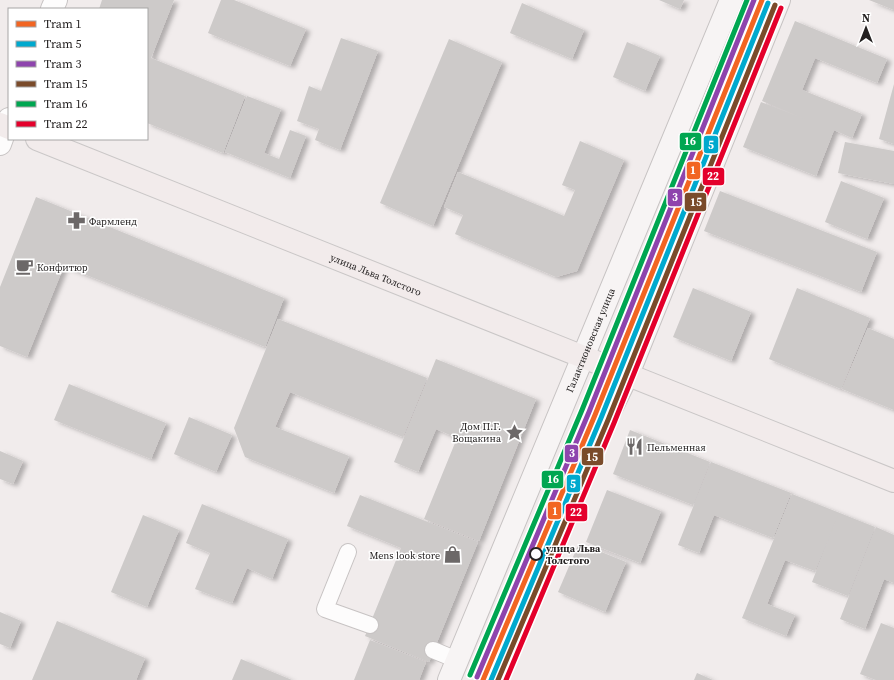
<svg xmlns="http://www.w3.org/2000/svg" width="894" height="680" font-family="'Source Serif 4',serif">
<defs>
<filter id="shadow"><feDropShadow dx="4.5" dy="2.5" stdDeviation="2" flood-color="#0004"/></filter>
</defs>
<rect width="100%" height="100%" fill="#f1ecec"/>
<g fill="#cdcac9" filter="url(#shadow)">
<path d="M102 0H174L151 58 245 96 223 153 147 123V9H99Z"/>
<path d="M221 0H234L306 29 290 66 208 33Z"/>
<path d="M659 0H684L680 9Z"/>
<path d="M869 0H894V10Z"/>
<path d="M522 3 584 30 572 59 510 33Z"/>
<path d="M795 21 887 59 877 83 815 58 802 90 862 114 852 138 834 130 816 176 743 147 761 102 805 119 762 101Z"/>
<path d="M341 38 378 51 340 150 315 140 319 129 297 121 309 86 321 91Z"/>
<path d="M449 39 502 62 433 226 380 203Z"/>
<path d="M627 42 660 56 645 91 613 77Z"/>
<path d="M894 84V144L879 139Z"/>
<path d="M247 96 281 109 264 153 279 159 290 130 306 136 290 178 225 152Z"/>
<path d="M580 141 624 160 577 271 556 277 455 234 463 215 444 207 458 172 564 216 575 190 562 185Z"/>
<path d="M845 142 894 151V184L838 173Z"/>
<path d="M841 181 884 198 867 239 825 222Z"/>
<path d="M720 191 877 252 861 292 704 231Z"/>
<path d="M36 197 284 298 265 347 64 266 27 357 0 346V287Z"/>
<path d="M693 288 751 312 731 361 673 337Z"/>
<path d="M797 288 870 318 841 389 769 359Z"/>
<path d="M278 319 427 378 403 437 290 392 275 427 349 456 334 493 245 457 234 428Z"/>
<path d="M868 328 894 339V410L842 389Z"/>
<path d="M436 359 536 399 479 541 424 519 457 438 436 429 418 472 394 462Z"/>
<path d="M69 384 166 423 151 459 54 420Z"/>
<path d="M189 417 232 435 216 472 174 454Z"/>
<path d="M630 430 710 462 693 505 613 474Z"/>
<path d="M0 451 23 461 13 484 0 479Z"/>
<path d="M711 462 791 493 773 538 714 515 699 553 678 545Z"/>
<path d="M607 490 661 511 640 563 586 542Z"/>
<path d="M792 494 875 527 848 596 812 582 838 515 815 571 785 560 767 604 795 615 786 636 742 618Z"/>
<path d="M360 495 478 542 429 662 365 636 401 548 347 526Z"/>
<path d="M202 504 288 539 272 579 247 568 232 603 195 589 210 553 186 543Z"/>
<path d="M143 515 179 530 147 607 111 592Z"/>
<path d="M876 527 894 535V583L884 579 865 629 840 619Z"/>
<path d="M579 543 626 562 605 612 558 592Z"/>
<path d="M0 612 21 621 10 648 0 644Z"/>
<path d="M57 621 145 658 136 680H32Z"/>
<path d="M881 623 894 628V680H876L860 674Z"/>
<path d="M370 640 426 662 419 680H354Z"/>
<path d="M241 659 292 680H232Z"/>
<path d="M697 673 713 680H694Z"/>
</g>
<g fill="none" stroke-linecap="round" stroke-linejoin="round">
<defs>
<g id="service">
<path d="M348 552 325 609 370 625"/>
<path d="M433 650 457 660"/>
</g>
<g id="minor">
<path d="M52 9 56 0"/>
<path d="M0 144 9 119"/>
</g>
<g id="secondary">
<path id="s1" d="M449 680 731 0"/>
<path d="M496 680 607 417 628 374 779 0"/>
</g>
<g id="primary">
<path d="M0 124 9 128"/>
<path id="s2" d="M37 139 894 481"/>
</g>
</defs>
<use href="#service" stroke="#c7c3c3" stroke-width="18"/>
<use href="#minor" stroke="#c7c3c3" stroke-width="24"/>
<use href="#secondary" stroke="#c7c3c3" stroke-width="24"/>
<use href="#primary" stroke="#cac7c7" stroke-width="24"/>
<use href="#service" stroke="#fdfcfc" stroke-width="16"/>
<use href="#minor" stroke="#fdfcfc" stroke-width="22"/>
<use href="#secondary" stroke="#f7f4f4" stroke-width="22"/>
<use href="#primary" stroke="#f2ebeb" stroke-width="22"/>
<defs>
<path id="tram-1" d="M483 680 595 415 762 0"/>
<path id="tram-2" d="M491 680 601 418 768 3"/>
<path id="tram-3" d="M477 677 589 412 754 0"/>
<path id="tram-4" d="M498 680 608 420 775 5"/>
<path id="tram-5" d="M470 675 582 410 747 0"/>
<path id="tram-6" d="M506 680 614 423 781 8"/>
</defs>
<use href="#tram-1" stroke="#fff" stroke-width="8"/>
<use href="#tram-2" stroke="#fff" stroke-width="8"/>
<use href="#tram-3" stroke="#fff" stroke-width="8"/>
<use href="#tram-4" stroke="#fff" stroke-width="8"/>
<use href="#tram-5" stroke="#fff" stroke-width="8"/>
<use href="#tram-6" stroke="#fff" stroke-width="8"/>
<use href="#tram-1" stroke="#f26522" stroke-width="5"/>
<use href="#tram-2" stroke="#00a9ce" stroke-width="5"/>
<use href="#tram-3" stroke="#8e44ad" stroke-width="5"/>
<use href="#tram-4" stroke="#7a4b2a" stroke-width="5"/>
<use href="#tram-5" stroke="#00a651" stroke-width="5"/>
<use href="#tram-6" stroke="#e4002b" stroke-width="5"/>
</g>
<defs>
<symbol id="pharmacy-bare" viewBox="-9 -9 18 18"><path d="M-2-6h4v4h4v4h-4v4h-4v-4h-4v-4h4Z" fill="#6c6868" stroke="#fff" stroke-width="2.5" paint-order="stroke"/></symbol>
<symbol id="cafe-bare" viewBox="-9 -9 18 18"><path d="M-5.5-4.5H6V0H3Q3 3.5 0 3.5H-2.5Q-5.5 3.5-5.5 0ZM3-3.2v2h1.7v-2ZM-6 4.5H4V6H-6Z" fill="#6c6868" stroke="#fff" stroke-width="2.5" paint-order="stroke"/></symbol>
<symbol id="sight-bare" viewBox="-9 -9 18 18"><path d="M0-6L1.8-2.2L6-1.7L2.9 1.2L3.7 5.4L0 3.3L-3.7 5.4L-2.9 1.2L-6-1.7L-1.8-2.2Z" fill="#6c6868" stroke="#fff" stroke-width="2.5" paint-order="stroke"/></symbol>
<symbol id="restaurant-bare" viewBox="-9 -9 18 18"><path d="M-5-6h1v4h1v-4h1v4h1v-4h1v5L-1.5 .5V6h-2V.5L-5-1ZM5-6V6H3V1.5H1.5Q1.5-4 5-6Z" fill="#6c6868" stroke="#fff" stroke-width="2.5" paint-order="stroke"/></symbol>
<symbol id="shop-bare" viewBox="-9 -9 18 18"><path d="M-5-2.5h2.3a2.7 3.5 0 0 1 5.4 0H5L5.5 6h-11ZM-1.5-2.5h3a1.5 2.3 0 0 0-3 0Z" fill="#6c6868" stroke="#fff" stroke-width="2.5" paint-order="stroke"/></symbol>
</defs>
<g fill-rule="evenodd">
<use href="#pharmacy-bare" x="64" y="208" width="25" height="25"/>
<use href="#cafe-bare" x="12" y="254" width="25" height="25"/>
<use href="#sight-bare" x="502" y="420" width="25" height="25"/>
<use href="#restaurant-bare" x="622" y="434" width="25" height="25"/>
<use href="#shop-bare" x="440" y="542" width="25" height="25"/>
</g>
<circle fill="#fff" stroke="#242121" stroke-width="2" cx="536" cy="554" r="6"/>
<g text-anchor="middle" stroke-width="3" stroke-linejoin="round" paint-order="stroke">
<g font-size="10" fill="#242121" stroke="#fff" text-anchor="start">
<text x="89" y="225">Фармленд</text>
<text x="37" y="271">Конфитюр</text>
<text x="501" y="430" text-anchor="end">Дом П.Г.<tspan x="501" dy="12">Вощакина</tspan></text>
<text x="647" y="451">Пельменная</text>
<text x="440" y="559" text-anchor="end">Mens look store</text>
</g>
<g font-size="10" fill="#242121" stroke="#fff">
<text dy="4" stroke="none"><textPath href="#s2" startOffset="365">улица Льва Толстого</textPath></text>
<text dy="4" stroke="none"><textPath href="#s1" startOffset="368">Галактионовская улица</textPath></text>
</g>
<g font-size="10" font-weight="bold" fill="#242121" stroke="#fff" text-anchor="start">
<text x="546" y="552">улица Льва<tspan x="546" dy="12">Толстого</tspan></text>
</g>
</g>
<g stroke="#fff" stroke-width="1.5">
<rect x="679" y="132" width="23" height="19" rx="4" fill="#00a651"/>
<rect x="703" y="135" width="16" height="19" rx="4" fill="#00a9ce"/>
<rect x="686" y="161" width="15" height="19" rx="4" fill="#f26522"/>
<rect x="702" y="167" width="23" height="19" rx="4" fill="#e4002b"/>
<rect x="667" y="188" width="16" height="19" rx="4" fill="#8e44ad"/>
<rect x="684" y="192" width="23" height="20" rx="4" fill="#7a4b2a"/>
<rect x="564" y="444" width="15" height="19" rx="4" fill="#8e44ad"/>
<rect x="581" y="447" width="23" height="19" rx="4" fill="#7a4b2a"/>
<rect x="541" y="470" width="23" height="19" rx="4" fill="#00a651"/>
<rect x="566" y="474" width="15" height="19" rx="4" fill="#00a9ce"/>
<rect x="547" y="501" width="15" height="19" rx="4" fill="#f26522"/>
<rect x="565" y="503" width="23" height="19" rx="4" fill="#e4002b"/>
</g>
<g font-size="11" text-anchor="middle" font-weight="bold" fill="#fff">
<text x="690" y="145">16</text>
<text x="711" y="149">5</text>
<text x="693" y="174">1</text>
<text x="713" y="180">22</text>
<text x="675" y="201">3</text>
<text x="696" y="206">15</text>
<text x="572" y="457">3</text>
<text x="592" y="461">15</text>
<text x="553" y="483">16</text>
<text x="573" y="488">5</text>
<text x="555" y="515">1</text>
<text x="576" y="516">22</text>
</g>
<rect x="8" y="8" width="140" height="132" fill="#ffffff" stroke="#a7a6a6"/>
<rect x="16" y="21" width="20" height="6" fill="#f26522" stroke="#a7a6a6"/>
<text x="44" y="28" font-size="12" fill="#242121">Tram 1</text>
<rect x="16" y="41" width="20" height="6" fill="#00a9ce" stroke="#a7a6a6"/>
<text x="44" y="48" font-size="12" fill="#242121">Tram 5</text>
<rect x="16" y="61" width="20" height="6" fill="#8e44ad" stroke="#a7a6a6"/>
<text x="44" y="68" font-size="12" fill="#242121">Tram 3</text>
<rect x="16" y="81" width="20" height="6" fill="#7a4b2a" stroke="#a7a6a6"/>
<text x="44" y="88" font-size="12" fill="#242121">Tram 15</text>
<rect x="16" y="101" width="20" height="6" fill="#00a651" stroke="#a7a6a6"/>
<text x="44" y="108" font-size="12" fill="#242121">Tram 16</text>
<rect x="16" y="121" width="20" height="6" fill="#e4002b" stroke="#a7a6a6"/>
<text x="44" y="128" font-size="12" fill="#242121">Tram 22</text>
<g transform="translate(866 28)" stroke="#ffffff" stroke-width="3" paint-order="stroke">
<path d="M0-3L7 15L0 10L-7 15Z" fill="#242121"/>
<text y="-6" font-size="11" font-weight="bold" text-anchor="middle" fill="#242121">N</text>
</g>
</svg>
